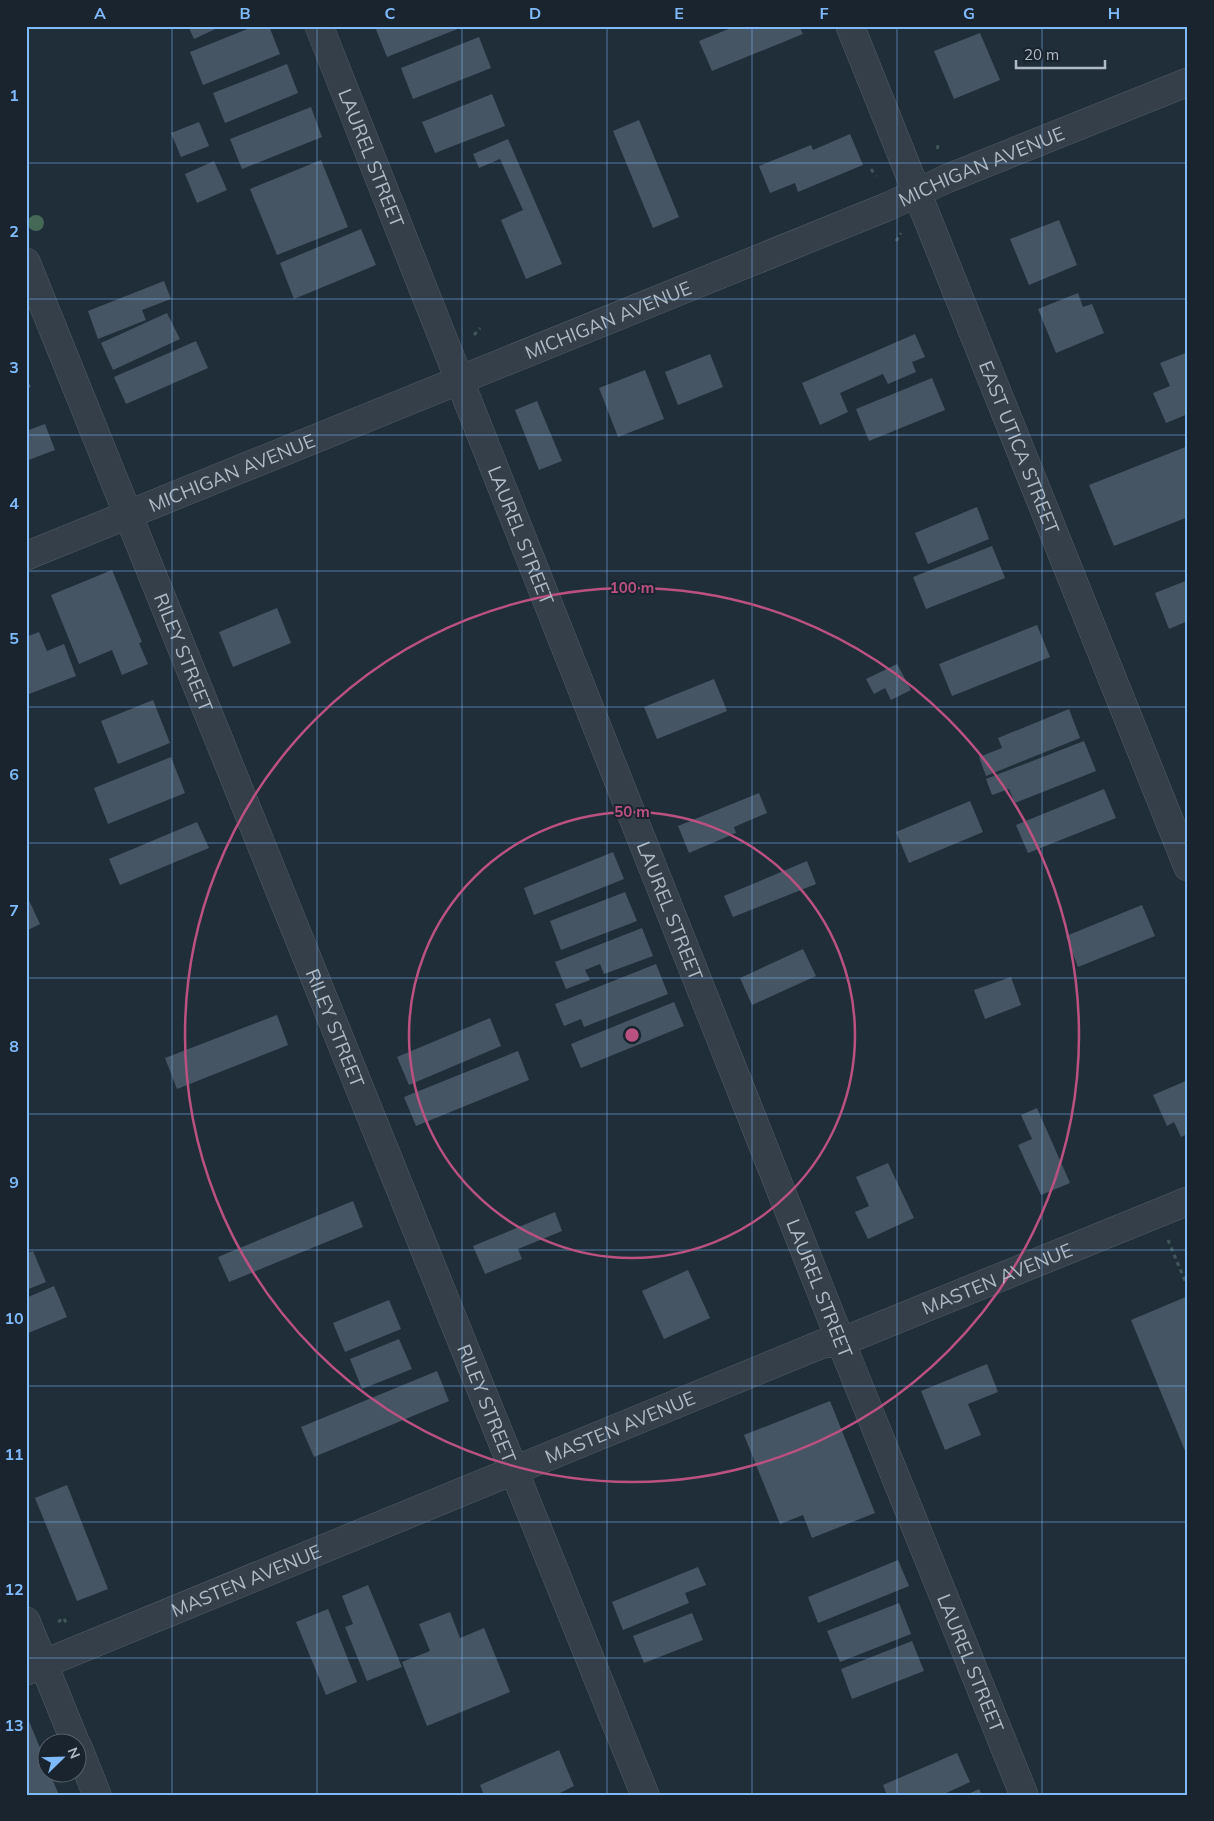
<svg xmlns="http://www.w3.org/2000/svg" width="1214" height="1821" font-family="Mulish,sans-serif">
<rect width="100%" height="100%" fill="#202e3a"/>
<g fill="#465564">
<path d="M188 26H222L194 39Z"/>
<path d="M255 26H269L280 54 203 85 190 52Z"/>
<path d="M377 26H465L387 57 375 27Z"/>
<path d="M736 26H799L803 34 712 71 699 41Z"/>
<path d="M980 33 1000 80 954 99 934 51Z"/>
<path d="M479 37 491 68 413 99 401 68Z"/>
<path d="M287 64 298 93 225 123 213 93Z"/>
<path d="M492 94 505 126 435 153 422 122Z"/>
<path d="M311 107 322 137 242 169 230 139Z"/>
<path d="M639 120 679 217 653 228 613 131Z"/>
<path d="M199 122 209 146 181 157 171 133Z"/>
<path d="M850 134 863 165 798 192 795 183 770 193 759 166 811 145 813 150Z"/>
<path d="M508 139 562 264 526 279 501 220 523 210 500 159 479 168 473 154Z"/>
<path d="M321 160 348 227 277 255 250 189Z"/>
<path d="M214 161 227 190 197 203 185 174Z"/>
<path d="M1059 220 1077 265 1029 285 1010 239Z"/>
<path d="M361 229 376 265 294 299 280 263Z"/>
<path d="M164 281 171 299 142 310 146 320 98 339 88 311Z"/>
<path d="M1078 293 1083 307 1092 304 1104 333 1056 353 1038 309Z"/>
<path d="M167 313 180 339 113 370 101 343Z"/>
<path d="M915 334 925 357 912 362 916 372 888 384 883 374 840 393 848 412 820 425 802 383Z"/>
<path d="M196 341 208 368 126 404 114 377Z"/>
<path d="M1188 352V414L1166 423 1153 393 1170 386 1160 363Z"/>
<path d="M710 354 723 387 678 405 665 372Z"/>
<path d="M645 370 664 419 618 437 599 388Z"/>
<path d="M26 376 31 387 26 389Z"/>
<path d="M932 378 945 410 869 441 856 409Z"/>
<path d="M537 401 562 461 539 470 515 410Z"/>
<path d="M45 424 55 450 26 461V431Z"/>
<path d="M1188 446V517L1114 546 1089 485Z"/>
<path d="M977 507 989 539 928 564 915 533Z"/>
<path d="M992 546 1005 578 926 609 913 577Z"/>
<path d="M112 570 142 642 139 643 148 664 122 675 112 650 79 664 51 595Z"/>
<path d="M1188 580V621L1169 629 1155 593Z"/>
<path d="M277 608 291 643 233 667 219 632Z"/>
<path d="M1037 625 1050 657 952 696 939 664Z"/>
<path d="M39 632 47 651 64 644 76 676 29 694 26 687V637Z"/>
<path d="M897 664 911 690 891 700 885 688 874 694 866 679Z"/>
<path d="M714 679 727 711 657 739 644 707Z"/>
<path d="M153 700 170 743 118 764 101 721Z"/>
<path d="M1069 709 1080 738 986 776 979 757 1002 748 998 738Z"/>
<path d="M1084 741 1096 771 1015 803 1009 789 992 795 986 779Z"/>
<path d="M171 757 185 793 108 824 94 788Z"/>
<path d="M1104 789 1116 818 1028 853 1016 825Z"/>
<path d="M759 793 767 813 734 827 736 833 689 853 678 826Z"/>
<path d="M970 801 983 832 909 863 896 832Z"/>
<path d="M197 822 209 848 120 885 109 859Z"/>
<path d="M613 852 624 879 534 915 524 888Z"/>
<path d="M807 861 816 884 733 917 724 896Z"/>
<path d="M625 892 637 921 561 950 550 921Z"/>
<path d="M26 894 40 924 26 931Z"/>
<path d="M1142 905 1155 936 1078 967 1066 936Z"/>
<path d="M642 928 653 956 604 974 600 964 585 970 590 980 566 989 555 962Z"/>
<path d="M803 949 816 976 752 1005 740 978Z"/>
<path d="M656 964 668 994 584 1027 581 1019 564 1026 555 1004Z"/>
<path d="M1011 977 1021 1005 985 1019 974 990Z"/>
<path d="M674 1002 684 1026 581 1068 571 1044Z"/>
<path d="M277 1015 288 1045 177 1089 165 1058Z"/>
<path d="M490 1018 501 1046 409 1085 397 1057Z"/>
<path d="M518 1051 529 1080 416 1126 404 1097Z"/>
<path d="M1188 1080V1134L1181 1137 1174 1122 1167 1126 1153 1095Z"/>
<path d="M1037 1108 1070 1183 1041 1195 1018 1145 1032 1139 1021 1115Z"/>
<path d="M888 1163 914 1218 868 1239 855 1212 869 1206 856 1177Z"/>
<path d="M353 1201 363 1227 229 1282 218 1257Z"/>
<path d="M555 1212 562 1231 518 1249 522 1259 485 1274 473 1246Z"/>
<path d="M33 1251 46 1282 26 1290V1253Z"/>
<path d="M688 1270 710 1318 664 1339 642 1291Z"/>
<path d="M54 1286 67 1317 26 1334V1298Z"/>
<path d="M1188 1296V1458L1131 1320Z"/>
<path d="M389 1300 401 1329 345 1352 333 1323Z"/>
<path d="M399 1339 412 1369 362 1389 350 1359Z"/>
<path d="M987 1364 998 1392 968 1404 981 1435 945 1450 921 1391Z"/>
<path d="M437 1371 449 1401 314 1457 301 1427Z"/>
<path d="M830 1401 875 1513 812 1538 803 1515 780 1524 744 1435Z"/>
<path d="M67 1485 108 1589 77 1601 35 1498Z"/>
<path d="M898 1560 909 1586 818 1623 808 1597Z"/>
<path d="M698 1567 706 1585 685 1593 689 1603 623 1630 612 1602Z"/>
<path d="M368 1585 402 1667 367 1681 345 1627 353 1624 342 1596Z"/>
<path d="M899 1603 911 1634 840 1662 827 1631Z"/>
<path d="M328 1609 357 1682 326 1695 296 1622Z"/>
<path d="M450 1612 460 1638 484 1628 510 1692 427 1726 402 1662 430 1651 419 1624Z"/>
<path d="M692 1613 703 1640 644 1663 633 1636Z"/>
<path d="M912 1641 924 1671 852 1699 841 1669Z"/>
<path d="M26 1714 48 1767V1774H50L59 1795H26Z"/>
<path d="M559 1750 574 1786 556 1795H484L480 1785Z"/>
<path d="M957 1753 970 1782 942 1795H887L883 1785Z"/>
<path d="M979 1789 982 1795H966Z"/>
</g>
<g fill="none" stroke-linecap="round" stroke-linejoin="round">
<defs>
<g id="minor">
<path id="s1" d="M319 26 841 1342 1024 1795"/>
<path id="s2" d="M850 26 1188 867"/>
<path id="s3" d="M26 262 645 1795"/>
<path id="s4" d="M26 556 889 206 946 179 1188 82"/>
<path d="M26 1621 76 1744"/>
<path id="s5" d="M26 1671 822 1344 841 1342 1188 1201"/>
<path d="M78 1747 97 1795"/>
</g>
</defs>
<use href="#minor" stroke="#525d68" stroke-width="29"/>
<g stroke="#405758" stroke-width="3" stroke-dasharray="4 4" stroke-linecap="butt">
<path d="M937 149 939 143"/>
<path d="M871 169 876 176"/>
<path d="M896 241 901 233"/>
<path d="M474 335 480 328"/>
<path d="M1168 1240 1188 1288"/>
<path d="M58 1622 64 1618 66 1623"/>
</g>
<use href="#minor" stroke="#343f4a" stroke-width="28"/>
</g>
<circle fill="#466856" cx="36" cy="223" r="8"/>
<path fill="none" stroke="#7fbbfc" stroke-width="1" stroke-opacity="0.55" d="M172 26V1795M317 26V1795M462 26V1795M607 26V1795M752 26V1795M897 26V1795M1042 26V1795M26 163H1188M26 299H1188M26 435H1188M26 571H1188M26 707H1188M26 843H1188M26 978H1188M26 1114H1188M26 1250H1188M26 1386H1188M26 1522H1188M26 1658H1188"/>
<g fill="none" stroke="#bb5181" stroke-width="2.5">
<circle cx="632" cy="1035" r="223"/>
<circle cx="632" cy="1035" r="447"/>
</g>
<g text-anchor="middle" stroke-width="4" stroke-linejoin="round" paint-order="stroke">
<g font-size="19" fill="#afbac7" stroke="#1a242f">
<text dy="7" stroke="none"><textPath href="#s1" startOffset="142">LAUREL STREET</textPath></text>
<text dy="7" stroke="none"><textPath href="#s4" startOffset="1032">MICHIGAN AVENUE</textPath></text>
<text dy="7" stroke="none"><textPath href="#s4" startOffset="628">MICHIGAN AVENUE</textPath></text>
<text dy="7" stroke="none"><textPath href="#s2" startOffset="454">EAST UTICA STREET</textPath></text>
<text dy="7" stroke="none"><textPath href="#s4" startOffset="222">MICHIGAN AVENUE</textPath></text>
<text dy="7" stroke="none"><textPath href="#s1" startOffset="548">LAUREL STREET</textPath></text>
<text dy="7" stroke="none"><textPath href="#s3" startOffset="421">RILEY STREET</textPath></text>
<text dy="7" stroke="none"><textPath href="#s1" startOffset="952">LAUREL STREET</textPath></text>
<text dy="7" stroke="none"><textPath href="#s3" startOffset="826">RILEY STREET</textPath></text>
<text dy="7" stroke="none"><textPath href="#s5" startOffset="1048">MASTEN AVENUE</textPath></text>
<text dy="7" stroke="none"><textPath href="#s1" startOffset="1358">LAUREL STREET</textPath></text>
<text dy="7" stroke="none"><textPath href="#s3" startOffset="1231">RILEY STREET</textPath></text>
<text dy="7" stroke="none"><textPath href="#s5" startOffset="642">MASTEN AVENUE</textPath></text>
<text dy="7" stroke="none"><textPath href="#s5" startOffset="238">MASTEN AVENUE</textPath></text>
<text dy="7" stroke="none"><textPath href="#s1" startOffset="1762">LAUREL STREET</textPath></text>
</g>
</g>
<circle cx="632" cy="1035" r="8" fill="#bb5181" stroke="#1a242f" stroke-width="2.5"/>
<g font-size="15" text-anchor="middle" font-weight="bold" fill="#bb5181" stroke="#1a242f" stroke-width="4" stroke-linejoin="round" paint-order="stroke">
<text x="632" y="593">100 m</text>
<text x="632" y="817">50 m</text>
</g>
<rect width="1214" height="1821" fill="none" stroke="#1a242f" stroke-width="55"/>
<g transform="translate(62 1758) rotate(67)"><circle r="24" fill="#1a242f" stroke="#56606c"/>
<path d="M0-4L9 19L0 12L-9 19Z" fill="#7fbbfc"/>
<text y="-8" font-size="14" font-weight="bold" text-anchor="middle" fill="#afbac7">N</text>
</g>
<path d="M1016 60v8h89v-8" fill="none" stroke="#afbac7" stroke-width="2.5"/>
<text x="1024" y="60" font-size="15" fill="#afbac7" stroke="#1a242f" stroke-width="4" paint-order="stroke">20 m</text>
<rect x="28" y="28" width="1158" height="1766" fill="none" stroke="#7fbbfc" stroke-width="2"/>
<g font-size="16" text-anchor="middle" font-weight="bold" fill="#7fbbfc">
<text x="100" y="19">A</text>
<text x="245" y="19">B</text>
<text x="390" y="19">C</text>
<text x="535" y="19">D</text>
<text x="679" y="19">E</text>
<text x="824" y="19">F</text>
<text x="969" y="19">G</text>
<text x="1114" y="19">H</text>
<text x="14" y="101">1</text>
<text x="14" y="237">2</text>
<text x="14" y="373">3</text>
<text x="14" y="509">4</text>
<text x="14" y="644">5</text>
<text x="14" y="780">6</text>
<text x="14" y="916">7</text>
<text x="14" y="1052">8</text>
<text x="14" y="1188">9</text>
<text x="14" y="1324">10</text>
<text x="14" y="1460">11</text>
<text x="14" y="1595">12</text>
<text x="14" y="1731">13</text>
</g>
</svg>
